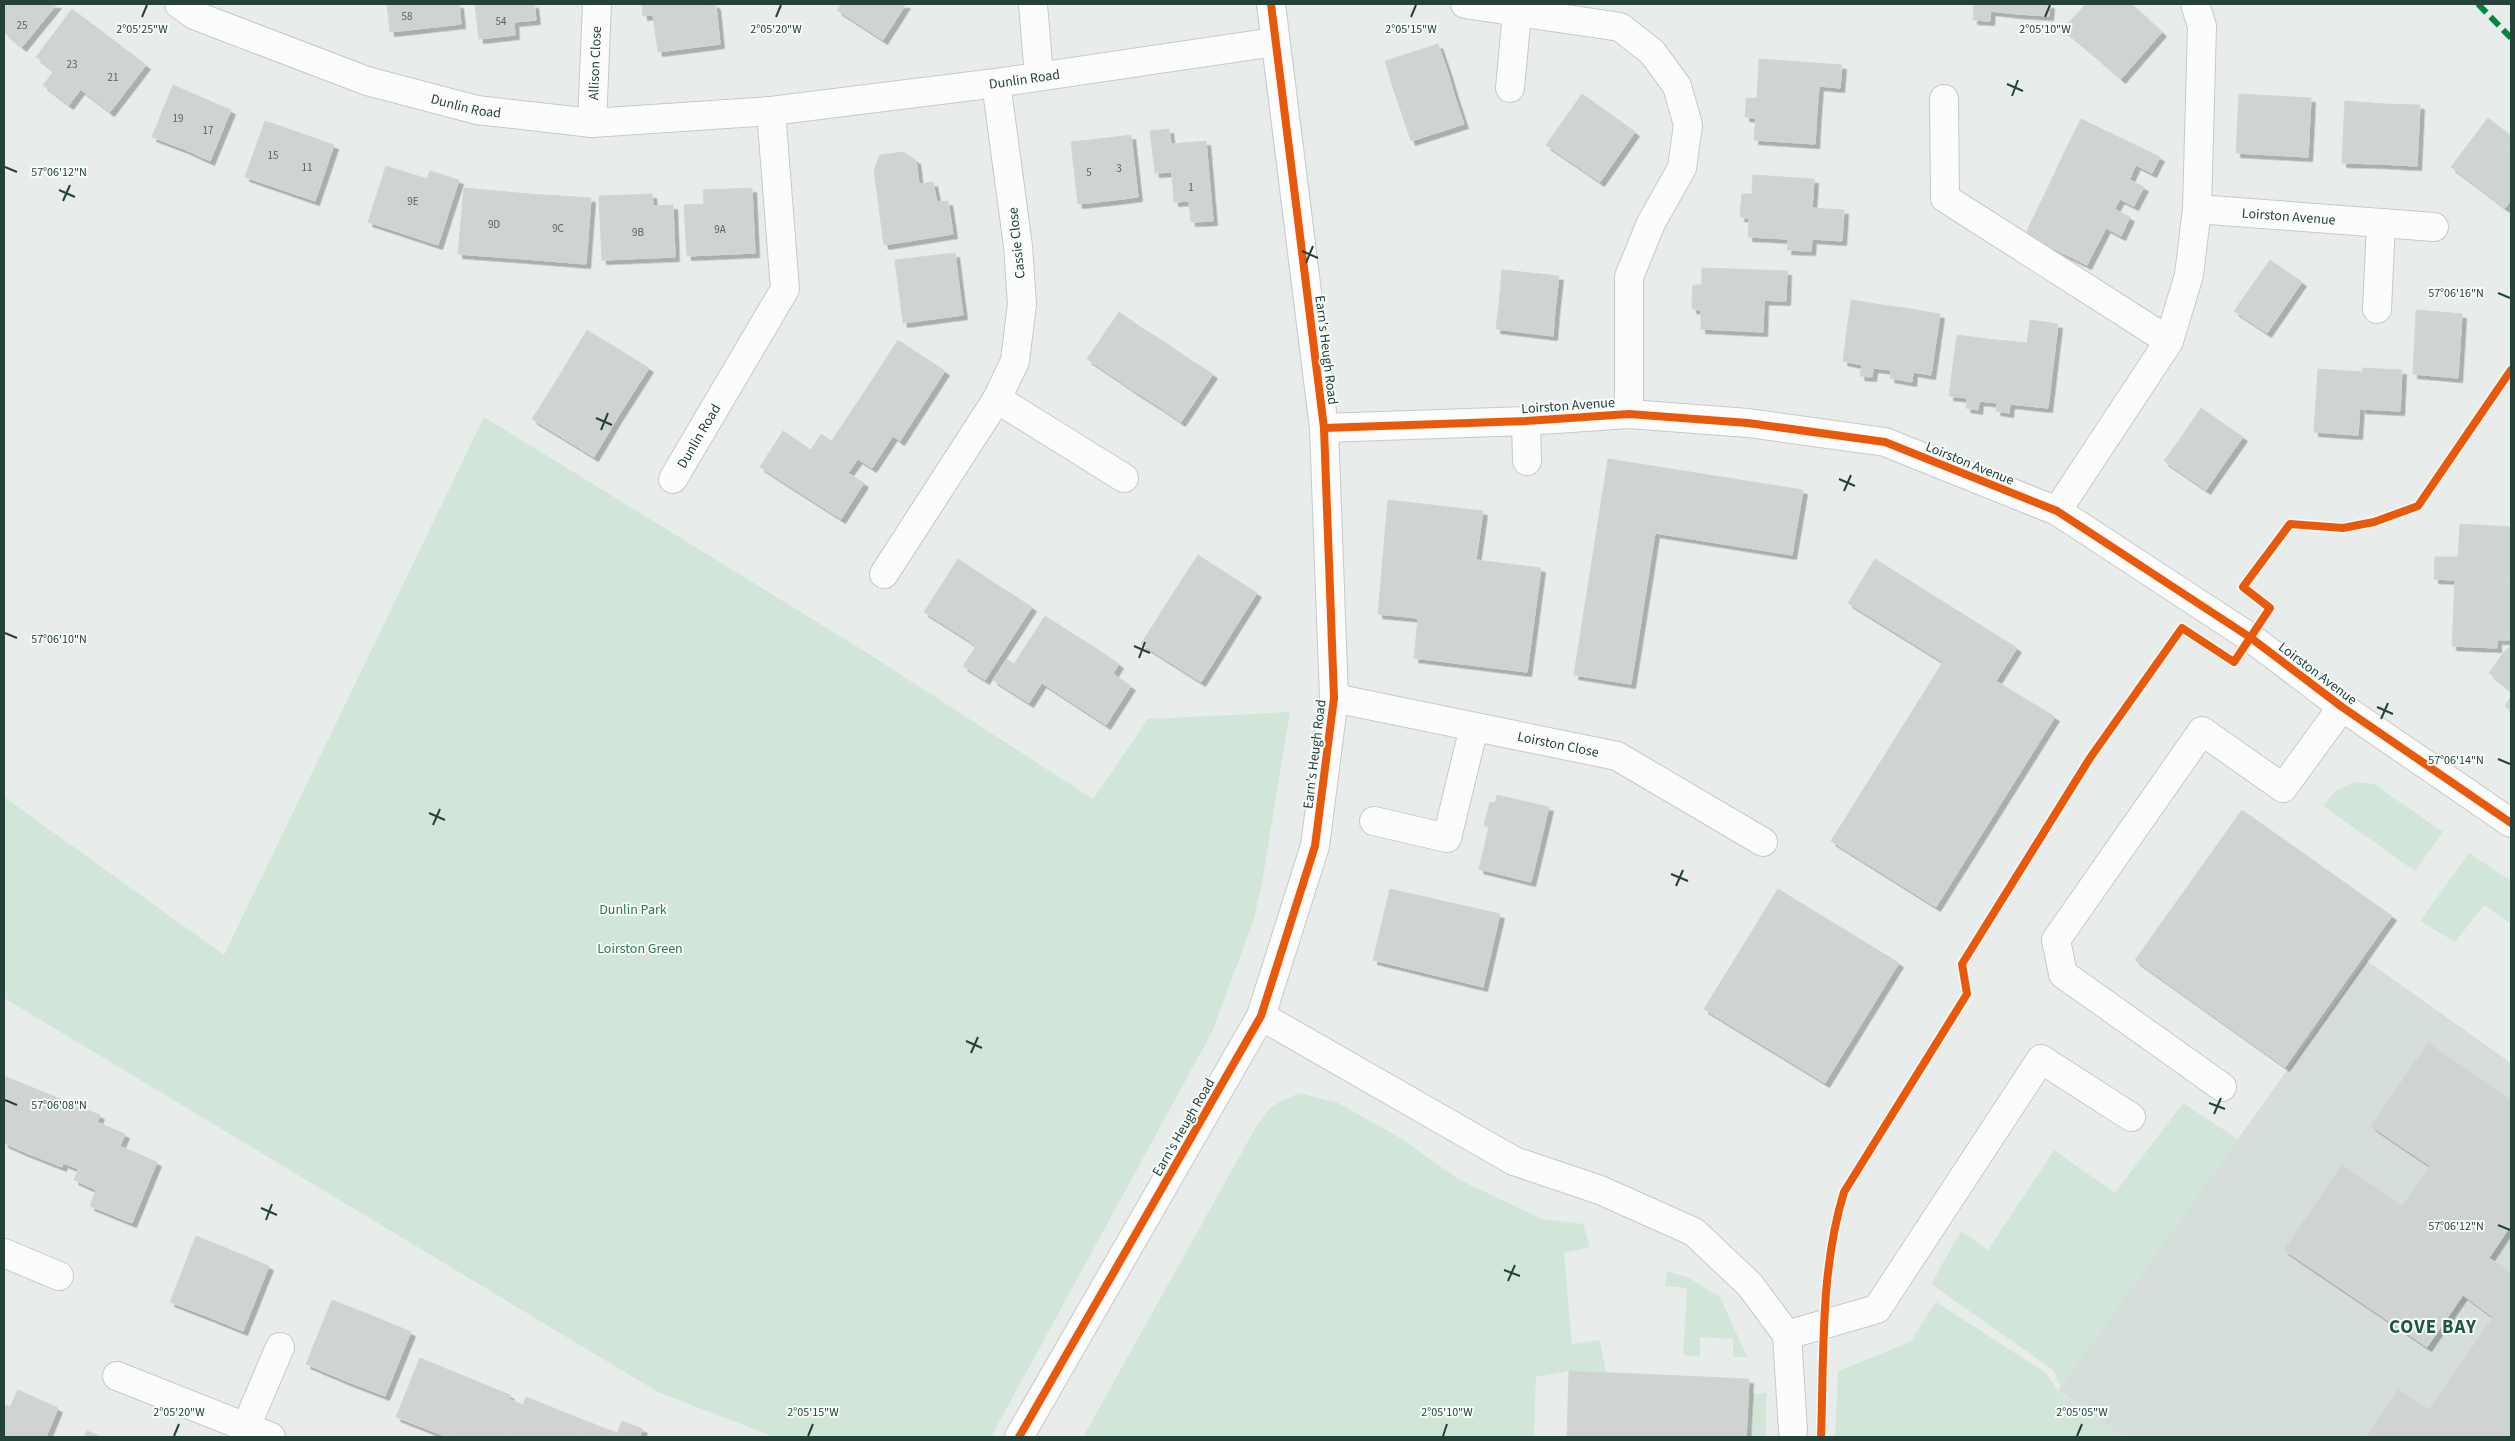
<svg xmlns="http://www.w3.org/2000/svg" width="2515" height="1441" font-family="'Source Sans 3',sans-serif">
<defs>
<filter id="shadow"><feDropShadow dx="4.5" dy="4.5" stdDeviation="0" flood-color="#0004"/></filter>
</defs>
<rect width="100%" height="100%" fill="#e8edeb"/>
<path fill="#d6dedb" d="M2366 960 2511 1063V1437H2123L2058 1390Z"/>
<g fill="#d1e6d8">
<path d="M484 417 869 654 1093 799 1148 719 1290 712 1263 877 1254 919 1212 1032 991 1437H774L658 1392 4 998V797L224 955Z"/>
<path d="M2355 782 2374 784 2443 832 2415 871 2323 806 2335 791Z"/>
<path d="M2469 853 2511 881V924L2484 905 2455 942 2420 921Z"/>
<path d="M1299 1093 1338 1103 1402 1139 1458 1179 1542 1219 1583 1224 1590 1247 1564 1253 1572 1344 1600 1340 1606 1372 1569 1371 1536 1377 1534 1437H1083L1257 1125 1272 1106Z"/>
<path d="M2183 1103 2238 1139 2061 1387 2053 1370 1931 1284 1961 1231 1988 1250 2054 1150 2115 1193Z"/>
<path d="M1667 1271 1689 1278 1720 1297 1747 1357H1733V1339L1700 1337V1357L1683 1355 1687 1288 1665 1286Z"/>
<path d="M1936 1302 2046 1373 2058 1391 2123 1437H1835L1838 1371 1910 1342Z"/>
<path d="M1766 1393V1437H1750L1752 1394Z"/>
</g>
<g fill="#cfd4d2" stroke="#d1d6d4" filter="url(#shadow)">
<path d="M4 4H15L4 18Z"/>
<path d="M15 4H57L22 47 4 32V18Z"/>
<path d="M387 4H424L426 28 390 32Z"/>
<path d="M424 4H459L461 24 426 28Z"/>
<path d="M475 4H534L536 20 514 22 515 35 479 39Z"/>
<path d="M642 4H715L716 6 643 16Z"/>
<path d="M841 4H906L883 40 837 10Z"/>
<path d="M1974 4H1991L1990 21 1973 20Z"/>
<path d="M1991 4H2018V14L1990 11Z"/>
<path d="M2018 4H2050L2049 16 2018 14Z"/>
<path d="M2086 4H2131L2137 9 2093 54 2063 29Z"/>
<path d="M716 6 720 44 658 52 653 15Z"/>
<path d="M72 9 116 42 69 105 43 85 54 71 36 57Z"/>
<path d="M2137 9 2162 32 2121 79 2093 54Z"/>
<path d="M116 42 146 65 110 112 80 89Z"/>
<path d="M1438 44 1447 70 1393 88 1385 61Z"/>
<path d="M1759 59 1842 65 1840 88 1819 86 1817 111 1746 106V98H1757Z"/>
<path d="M1447 70 1455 97 1402 114 1393 88Z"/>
<path d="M173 85 205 99 184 149 152 137Z"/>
<path d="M1582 94 1609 113 1574 164 1546 145Z"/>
<path d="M2239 94 2311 98 2308 157 2236 153Z"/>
<path d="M1455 97 1464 124 1411 141 1402 114Z"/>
<path d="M205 99 231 110 210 161 184 149Z"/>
<path d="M2345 101 2384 104 2381 164 2342 163Z"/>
<path d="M2384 104 2420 105 2417 166 2381 164Z"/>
<path d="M1746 106 1817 111 1815 144 1754 140 1756 118 1745 117Z"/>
<path d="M1609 113 1635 132 1600 182 1574 164Z"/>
<path d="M2488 118 2511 136V142L2478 187 2451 167Z"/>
<path d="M2081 119 2160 157 2152 173 2136 165 2129 180 2066 149Z"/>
<path d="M265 121 300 133 280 189 245 177Z"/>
<path d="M1169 129 1171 144 1206 141 1213 221 1191 222 1189 201 1174 202 1172 172 1155 173 1150 131Z"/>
<path d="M300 133 334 145 315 201 280 189Z"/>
<path d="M1131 135 1138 197 1106 201 1099 139Z"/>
<path d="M1099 139 1106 201 1078 204 1071 142Z"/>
<path d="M2511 142V200L2505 208 2478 187Z"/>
<path d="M2066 149 2144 187 2134 206 2120 199 2114 210 2052 179Z"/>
<path d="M903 152 916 160 919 184 933 182 937 202 948 201 953 234 884 245 874 170 880 155Z"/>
<path d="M386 166 427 179 430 171 459 180 438 245 368 222Z"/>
<path d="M1753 175 1814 179 1812 209 1741 204 1742 194H1752Z"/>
<path d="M2052 179 2130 217 2121 236 2106 228 2087 265 2025 235Z"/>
<path d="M464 188 530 194 525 259 458 254Z"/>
<path d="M752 188 755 253 687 256 684 205 704 204 703 190Z"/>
<path d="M530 194 591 198 586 264 525 259Z"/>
<path d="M652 194 653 206 673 205 675 257 602 260 599 196Z"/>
<path d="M1741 204 1844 210 1842 241 1812 239 1811 251 1787 250 1788 239 1748 237 1749 218 1740 217Z"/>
<path d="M955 253 959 285 899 292 895 260Z"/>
<path d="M2270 260 2302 282 2267 333 2234 311Z"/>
<path d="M1702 268 1787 271 1786 301 1692 298 1693 285H1702Z"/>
<path d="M1502 270 1559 276 1555 310 1499 304Z"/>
<path d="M959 285 963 315 903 323 899 292Z"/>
<path d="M1692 298 1764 300 1763 332 1701 329V310L1692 309Z"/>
<path d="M1851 300 1882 305 1872 377 1860 376 1862 365 1843 361Z"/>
<path d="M1499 304 1555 310 1553 336 1496 329Z"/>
<path d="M1882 305 1911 309 1901 380 1890 378 1891 370 1873 368Z"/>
<path d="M1911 309 1940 314 1931 375 1913 372 1912 382 1901 380Z"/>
<path d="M2416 310 2462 314 2458 378 2413 374Z"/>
<path d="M1119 312 1142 328 1111 375 1087 359Z"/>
<path d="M2030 320 2058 324 2048 408 2010 404 2017 342 2027 343Z"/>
<path d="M1142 328 1166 343 1134 391 1111 375Z"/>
<path d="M587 330 649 368 619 415 558 378Z"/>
<path d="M1957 335 1987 339 1978 410 1966 408 1967 398 1949 396Z"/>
<path d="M1987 339 2017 342 2009 413 1996 411 1997 403 1979 401Z"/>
<path d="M898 340 945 371 916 416 869 385Z"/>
<path d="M1166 343 1189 359 1158 406 1134 391Z"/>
<path d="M1189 359 1213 374 1181 422 1158 406Z"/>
<path d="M2363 368 2402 370 2400 411 2361 409Z"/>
<path d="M2318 369 2362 372 2358 435 2314 432Z"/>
<path d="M558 378 619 415 594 457 532 419Z"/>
<path d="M869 385 916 416 900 441 893 436 872 468 831 442Z"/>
<path d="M2201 408 2243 437 2224 464 2182 436Z"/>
<path d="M783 431 811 450 821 434 858 459 848 473 864 483 841 519 760 467Z"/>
<path d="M2182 436 2224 464 2206 490 2164 461Z"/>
<path d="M1608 459 1803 490 1792 555 1655 533 1631 684 1574 675Z"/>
<path d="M1388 500 1483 511 1476 560 1541 568 1527 672 1414 658 1418 618 1378 614Z"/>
<path d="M2460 524 2511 527V583L2434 579 2435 557H2458Z"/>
<path d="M1198 555 1257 593 1238 623 1179 584Z"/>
<path d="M958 559 999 586 965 638 924 612Z"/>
<path d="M1875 559 2017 648 1996 681 2055 717 1936 907 1831 841 1943 662 1848 603Z"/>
<path d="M2455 580 2511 583V640H2497V648L2452 646Z"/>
<path d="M1179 584 1238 623 1220 652 1160 614Z"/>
<path d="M999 586 1032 607 985 680 963 666 976 646 965 638Z"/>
<path d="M1160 614 1220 652 1201 682 1141 644Z"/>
<path d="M1045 616 1073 634 1029 703 993 680 1007 659 1014 664Z"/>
<path d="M1073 634 1094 647 1062 696 1042 683Z"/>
<path d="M2511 646V691L2489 673 2504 652Z"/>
<path d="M1094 647 1119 664 1113 674 1131 686 1106 725 1062 696Z"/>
<path d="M2511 697V711L2505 706Z"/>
<path d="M1497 795 1549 807 1531 882 1479 869 1489 827 1484 825 1490 802 1495 803Z"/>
<path d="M2242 810 2392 916 2285 1067 2135 960Z"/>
<path d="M1390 889 1500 914 1483 987 1373 960Z"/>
<path d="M1778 889 1899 963 1825 1083 1704 1009Z"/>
<path d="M2428 1043 2511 1100V1225L2489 1258 2511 1273V1437H2366L2398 1390 2429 1410 2493 1317 2463 1295 2427 1347 2284 1250 2342 1165 2402 1206 2430 1166 2371 1126Z"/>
<path d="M4 1076 48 1094 24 1152 4 1143Z"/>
<path d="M48 1094 100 1115 78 1169 63 1163 62 1167 24 1152Z"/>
<path d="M97 1122 125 1134 120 1146 157 1162 132 1223 90 1206 96 1190 74 1180Z"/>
<path d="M196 1236 233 1251 206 1316 170 1302Z"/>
<path d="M233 1251 269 1266 243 1331 206 1316Z"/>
<path d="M332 1300 373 1316 346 1381 306 1364Z"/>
<path d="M373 1316 411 1332 385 1396 346 1381Z"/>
<path d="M420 1358 471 1379 447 1437 396 1417Z"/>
<path d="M1569 1371 1749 1379 1746 1437H1567Z"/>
<path d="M471 1379 510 1395 509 1399 523 1405 510 1437H447Z"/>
<path d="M18 1390 58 1408 46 1437H4V1404L10 1407Z"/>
<path d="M526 1397 583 1420 575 1437H510Z"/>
<path d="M583 1420 617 1433 622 1421 643 1429 639 1437H575Z"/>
<path d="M87 1431 102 1437H84Z"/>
</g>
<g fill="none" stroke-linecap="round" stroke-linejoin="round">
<defs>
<g id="minor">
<path id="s1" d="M179 4 194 15 367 81 477 110 592 123 771 111 996 83 1275 42"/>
<path d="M1033 4 1039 76"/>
<path d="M1465 4 1620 27 1652 52 1677 86 1688 125 1682 168 1651 223 1629 277V414"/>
<path d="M1510 88 1517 13"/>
<path d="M1944 99 1945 198 2169 341"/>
<path id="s2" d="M592 123 597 4"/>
<path id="s3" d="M2197 209 2434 227"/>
<path d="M2377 309 2381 223"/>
<path d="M997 399 1124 478"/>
<path d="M1526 421 1527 461"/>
<path d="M1324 428 1526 421 1629 414 1748 423 1885 442 2057 511 2251 638 2342 707 2511 823"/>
<path id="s4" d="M673 479 785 289 771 111"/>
<path d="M2057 511 2169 341 2189 275 2197 209 2202 26 2195 4"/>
<path d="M884 574 997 399 1015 361 1022 304 1018 246 996 83"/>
<path id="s5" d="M1334 698 1617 756 1763 842"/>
<path d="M1374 821 1447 838 1474 727"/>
<path d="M1261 1016 1514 1161 1600 1190 1694 1232 1750 1285 1787 1335 1793 1431"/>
<path d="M2222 1087 2063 974 2056 940 2202 731 2283 788 2342 707"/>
<path d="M4 1253 59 1276"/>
<path d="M1787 1335 1877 1309 2041 1059 2131 1117"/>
<path d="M117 1376 271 1437"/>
<path d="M246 1427 280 1347"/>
<path d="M1019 1437 1261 1016 1315 846 1334 698 1324 428 1271 4"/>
</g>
</defs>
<use href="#minor" stroke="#c5cac8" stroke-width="30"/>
<use href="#minor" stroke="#fcfcfc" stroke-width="28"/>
<path stroke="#00873e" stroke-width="6" stroke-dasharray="12 6" stroke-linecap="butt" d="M2478 4 2511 38"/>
<defs>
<g id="cycleway">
<path d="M1324 428 1526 421 1629 414 1748 423 1885 442 2057 511 2251 638 2342 707 2511 823"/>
<path d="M1019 1437 1261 1016 1315 846 1334 698 1324 428 1271 4"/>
<path d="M1821 1437C1824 1356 1820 1270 1844 1192L1967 994 1962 964 2090 758 2182 628 2234 662 2270 608 2243 587 2290 524 2343 528 2374 522 2418 506 2511 370"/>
</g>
</defs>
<use href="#cycleway" stroke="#f7fbf9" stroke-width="11"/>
<use href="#cycleway" stroke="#e8590c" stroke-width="8"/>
</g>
<path fill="none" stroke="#24423a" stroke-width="2" d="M142 17 147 5M776 17 781 5M1411 17 1416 5M2045 17 2050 5M2007 84 2023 91M2012 96 2018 80M5 167 17 172M59 190 75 197M63 201 70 185M1302 251 1318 258M1306 263 1313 246M2498 293 2510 298M596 418 612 425M601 430 608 413M1839 479 1855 486M1844 491 1851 475M5 633 17 638M1134 646 1150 653M1139 658 1145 642M2377 707 2393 714M2381 719 2388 703M2498 759 2510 764M429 813 445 820M433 825 440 809M1671 874 1688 881M1676 886 1683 870M966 1041 982 1048M971 1053 978 1037M5 1100 17 1105M2209 1103 2225 1109M2214 1114 2221 1098M261 1208 277 1215M266 1220 272 1204M2498 1225 2510 1230M1504 1270 1520 1276M1508 1281 1515 1265M174 1436 179 1424M808 1436 813 1424M1443 1436 1447 1424M2077 1436 2082 1424"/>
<g text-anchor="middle" stroke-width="4" stroke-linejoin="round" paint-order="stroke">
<g font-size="11" fill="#506761">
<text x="407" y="20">58</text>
<text x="501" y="25">54</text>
<text x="22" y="29">25</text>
<text x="72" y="68">23</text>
<text x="113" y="81">21</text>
<text x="178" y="122">19</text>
<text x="208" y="134">17</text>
<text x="273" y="159">15</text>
<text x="307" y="171">11</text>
<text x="1119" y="172">3</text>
<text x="1089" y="176">5</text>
<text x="1191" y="191">1</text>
<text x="413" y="205">9E</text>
<text x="494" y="228">9D</text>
<text x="558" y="232">9C</text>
<text x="720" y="233">9A</text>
<text x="638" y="236">9B</text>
</g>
<g font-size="14" fill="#24423a" stroke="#f7fbf9">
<text dy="5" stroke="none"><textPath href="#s2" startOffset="60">Allison Close</textPath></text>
<text dy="5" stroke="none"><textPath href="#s1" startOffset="868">Dunlin Road</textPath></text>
<text dy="5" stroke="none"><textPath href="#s1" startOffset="306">Dunlin Road</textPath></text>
<text dy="5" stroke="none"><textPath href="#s3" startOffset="92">Loirston Avenue</textPath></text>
<text transform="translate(1016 243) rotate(-96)" y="5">Cassie Close</text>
<text transform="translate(1327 350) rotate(83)" y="5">Earn's Heugh Road</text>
<text transform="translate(1568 405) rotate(-4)" y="5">Loirston Avenue</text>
<text dy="5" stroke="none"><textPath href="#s4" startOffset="50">Dunlin Road</textPath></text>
<text transform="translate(1970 463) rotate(22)" y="5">Loirston Avenue</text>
<text transform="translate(2318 673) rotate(37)" y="5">Loirston Avenue</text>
<text dy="5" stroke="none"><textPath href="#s5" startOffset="229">Loirston Close</textPath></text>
<text transform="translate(1314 754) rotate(-83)" y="5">Earn's Heugh Road</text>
<text transform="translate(1183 1127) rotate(-60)" y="5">Earn's Heugh Road</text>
</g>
<g font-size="14" fill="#2d7a4b" stroke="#f7fbf9">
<text x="633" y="914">Dunlin Park</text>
<text x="640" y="953">Loirston Green</text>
</g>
<g font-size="19" font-weight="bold" letter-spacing="1" fill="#1f5548" stroke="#f7fbf9">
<text x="2433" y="1333">COVE BAY</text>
</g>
</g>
<g font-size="12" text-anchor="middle" fill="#24423a" stroke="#f7fbf9" stroke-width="4" stroke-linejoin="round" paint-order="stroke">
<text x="142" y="33">2°05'25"W</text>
<text x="776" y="33">2°05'20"W</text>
<text x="1411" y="33">2°05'15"W</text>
<text x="2045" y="33">2°05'10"W</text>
<text x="59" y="176">57°06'12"N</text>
<text x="2456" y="297">57°06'16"N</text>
<text x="59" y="643">57°06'10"N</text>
<text x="2456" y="764">57°06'14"N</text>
<text x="59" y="1109">57°06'08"N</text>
<text x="2456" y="1230">57°06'12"N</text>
<text x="179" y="1416">2°05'20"W</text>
<text x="813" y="1416">2°05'15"W</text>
<text x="1447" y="1416">2°05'10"W</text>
<text x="2082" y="1416">2°05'05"W</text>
</g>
<rect width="2515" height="1441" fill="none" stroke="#24423a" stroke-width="10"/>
</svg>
